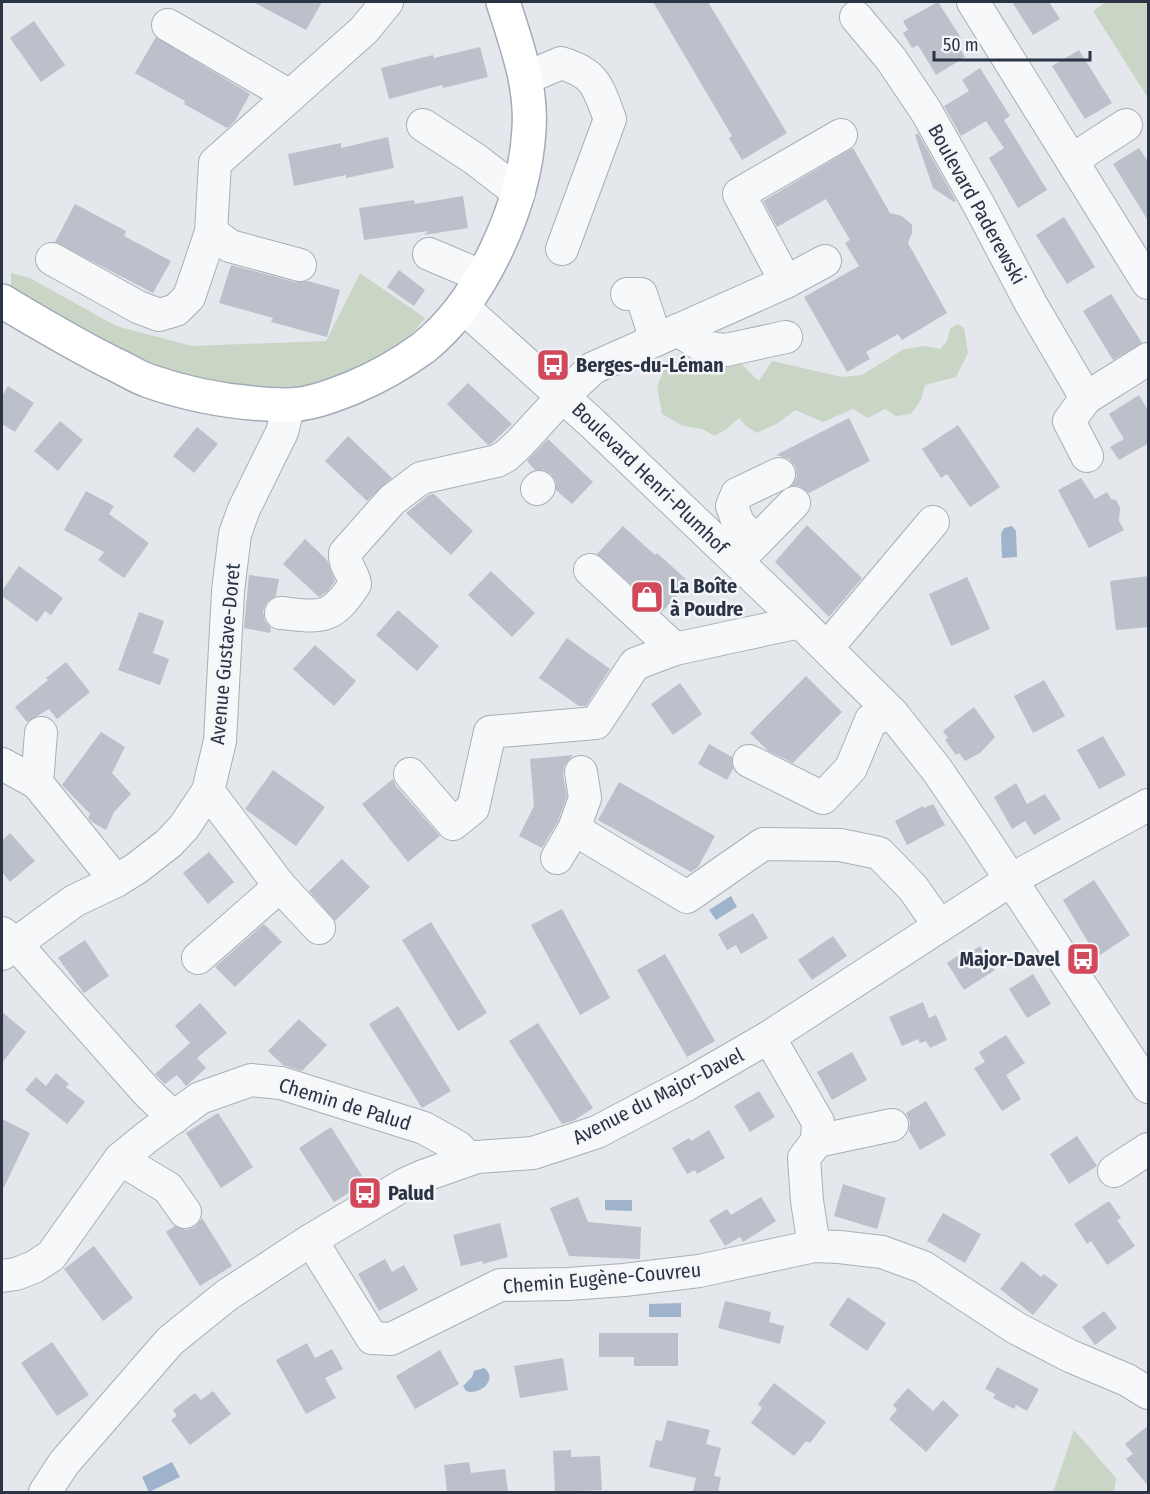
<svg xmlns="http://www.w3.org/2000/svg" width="1150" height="1494" font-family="'Fira Sans Condensed',sans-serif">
<rect width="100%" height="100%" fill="#e4e7ec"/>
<g fill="#c9d6c5">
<path d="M1106 2H1148V98L1093 11Z"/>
<path d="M11 273 30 278 116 326 192 346 326 341 360 273 425 318 413 333 362 369 316 387 256 391 143 366 11 289Z"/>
<path d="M958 324 964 328 968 353 956 377 925 385 921 400 911 414 896 416 885 409 868 418 853 409 823 422 795 410 778 423 757 433 746 426 739 418 728 428 715 436 702 429 683 426 662 414 657 386 668 361 703 362 733 356 759 381 772 361 842 377 862 375 904 349 925 346 940 349 947 341 950 329Z"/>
<path d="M1074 1430 1116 1478 1114 1492H1053Z"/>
</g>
<g fill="#9fb4cc">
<path d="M1012 526 1016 531 1017 557 1002 558 1001 534 1004 528Z"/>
<path d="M731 896 737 907 716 920 709 910Z"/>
<path d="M605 1200H632V1211L605 1210Z"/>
<path d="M681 1303V1317H649V1304Z"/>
<path d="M484 1368C499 1379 480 1396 466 1391L463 1386 472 1377 474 1371Z"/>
<path d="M172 1462 180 1477 149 1492 142 1477Z"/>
</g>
<g fill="#bbc0ca">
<path d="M253 2H322L306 30Z"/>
<path d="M653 2H708L787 133 742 160 729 138 732 136Z"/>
<path d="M938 2 961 38 956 41 965 57 936 75 918 45 912 48 903 33 908 30 903 21Z"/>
<path d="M1012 2H1049L1060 19 1033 35Z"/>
<path d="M34 21 65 65 41 82 10 38Z"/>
<path d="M156 37 250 94 235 121 227 128 184 104 185 101 135 73Z"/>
<path d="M480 47 488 77 443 88 442 85 389 99 381 68 433 55 434 58Z"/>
<path d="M1079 50 1112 103 1085 119 1052 66Z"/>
<path d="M980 68 1010 116 1004 120 1047 190 1018 208 989 158 1004 148 986 121 961 136 944 106 969 91 962 80Z"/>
<path d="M918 133 956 201 954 202 933 188 915 135Z"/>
<path d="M388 137 394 168 346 178V175L294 186 288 154 341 143V148Z"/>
<path d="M853 148 890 213 902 216 912 225V233L908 243 947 313 902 340 898 334 866 352 870 359 847 372 804 297 859 266 845 243 850 240 826 199 777 227 763 201Z"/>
<path d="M1139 148 1149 163V222L1113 164Z"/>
<path d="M463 196 468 228 424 235 428 231 364 240 359 208 414 200 415 204Z"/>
<path d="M75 204 126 231 124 236 171 261 153 293 55 242Z"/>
<path d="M1064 217 1095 267 1067 284 1036 235Z"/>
<path d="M231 265 295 282 308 281 340 290 327 337 271 322 273 318 219 303Z"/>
<path d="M399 270 425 290 414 306 387 287Z"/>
<path d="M1111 294 1142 343 1113 360 1083 311Z"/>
<path d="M468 383 512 424 491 444 488 445 447 404Z"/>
<path d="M8 386 34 403 15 432 2 424V396Z"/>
<path d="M1139 395 1149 412V443L1119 460 1110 447 1124 439 1109 414Z"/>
<path d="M849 418 870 461 809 493 799 486H792L797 476 795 466 789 459 776 455Z"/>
<path d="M60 421 83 440 58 471 34 451Z"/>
<path d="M958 425 1000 487 970 507 947 474 941 478 922 449Z"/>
<path d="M197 427 218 444 194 473 173 456Z"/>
<path d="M348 436 392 478 367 501 325 461Z"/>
<path d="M548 439 593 482 572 504 556 490V482L551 474 543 470H535L527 461Z"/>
<path d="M1081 478 1095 499 1107 492 1111 499 1116 500 1120 508 1119 521 1124 530 1089 548 1058 490Z"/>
<path d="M86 491 114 506 109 514 149 543 124 578 98 560 104 552 64 530Z"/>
<path d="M434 494 473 531 451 555 406 513 429 495Z"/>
<path d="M807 525 862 578 829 617 775 562Z"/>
<path d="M623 526 655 555 657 553 689 582 662 612 597 554Z"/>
<path d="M305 539 327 560 335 581 327 592 319 597 283 564Z"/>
<path d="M19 566 63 598 51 615 45 611 37 622 2 596V591Z"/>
<path d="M491 571 535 613 512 637 468 595Z"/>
<path d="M249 575 279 579 276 596 267 602 263 611 265 621 271 628 270 633 244 628Z"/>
<path d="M1149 576V627L1116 630 1110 581Z"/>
<path d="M967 577 990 629 951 646 929 594Z"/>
<path d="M398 610 439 646 417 671 376 635Z"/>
<path d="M139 612 164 621 153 653 169 659 160 685 118 670Z"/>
<path d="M567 638 610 669 586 706H579L539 678Z"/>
<path d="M315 645 356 681 334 706 293 669Z"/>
<path d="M66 662 90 692 57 719 49 709 27 722 15 707 48 680 46 678Z"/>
<path d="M806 676 842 712 793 763 768 751 750 733Z"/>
<path d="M1044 680 1065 716 1033 733 1014 696Z"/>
<path d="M680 683 702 714 673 735 651 704Z"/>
<path d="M974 707 995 737 980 753 965 761 959 753 956 755 945 740 948 738 943 731Z"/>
<path d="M101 732 125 747 112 773 131 794 114 812 106 830 92 822 88 818 90 814 62 785Z"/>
<path d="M1103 736 1126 775 1099 789 1077 750Z"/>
<path d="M709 744 732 757 733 769 727 780 698 764Z"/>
<path d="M573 755 564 766 563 775 567 796 558 821 542 848 519 836 534 806 530 759Z"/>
<path d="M273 770 325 807 296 846 245 809Z"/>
<path d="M393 779 396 786 440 836 408 862 362 804Z"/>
<path d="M619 782 715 836 698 867 691 872 598 820Z"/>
<path d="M1016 783 1027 804 1045 794 1061 819 1034 835 1025 821 1012 829 994 797Z"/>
<path d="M933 804 945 825 907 845 895 821 923 806 924 808Z"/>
<path d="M10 833 35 861 10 882 2 872V841Z"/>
<path d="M209 852 234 882 208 904 183 873Z"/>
<path d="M342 859 370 887 335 921 309 891Z"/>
<path d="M1094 880 1130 935 1097 957 1063 900Z"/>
<path d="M562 909 610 998 580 1015 531 925Z"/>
<path d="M753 913 768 938 741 954 736 945 727 950 718 934Z"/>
<path d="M431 922 487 1013 458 1031 402 940Z"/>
<path d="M264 924 282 942 235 987 215 967Z"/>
<path d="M833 936 847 956 812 980 798 960Z"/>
<path d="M85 940 109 976 84 993 58 958Z"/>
<path d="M980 946 995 970 964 990 947 963 962 953 964 956Z"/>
<path d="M665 954 715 1041 687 1057 637 970Z"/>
<path d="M1033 974 1051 1004 1027 1018 1009 989Z"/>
<path d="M923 1002 929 1018 936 1015 947 1040 930 1048 926 1041 920 1043 918 1039 902 1046 889 1017Z"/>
<path d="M200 1003 227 1033 197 1058 206 1068 186 1086 177 1075 165 1084 155 1074 190 1043 175 1026Z"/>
<path d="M398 1006 451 1091 422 1108 369 1024Z"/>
<path d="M2 1012 26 1032 2 1063Z"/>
<path d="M299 1019 327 1045 302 1071 283 1065 268 1051Z"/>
<path d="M538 1023 593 1108 573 1121 562 1124 509 1041Z"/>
<path d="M1006 1035 1025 1063 1006 1075 1021 1099 1002 1111 974 1068 985 1062 979 1052Z"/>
<path d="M852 1052 867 1080 832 1100 817 1072Z"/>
<path d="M56 1073 69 1084 66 1087 85 1102 67 1124 25 1090 36 1077 46 1086Z"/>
<path d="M759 1091 775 1117 750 1132 734 1106Z"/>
<path d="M926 1101 946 1135 920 1150 909 1131 910 1122 906 1113Z"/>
<path d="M218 1113 253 1167 221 1188 186 1133Z"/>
<path d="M2 1119 30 1133 2 1191Z"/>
<path d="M331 1127 366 1182 334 1202 299 1148Z"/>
<path d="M709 1130 725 1158 697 1174 695 1170 687 1174 672 1148 689 1138 691 1141Z"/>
<path d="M1077 1136 1097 1166 1069 1184 1050 1154Z"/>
<path d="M843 1184 886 1198 877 1229 834 1216Z"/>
<path d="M578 1197 588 1222 641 1227 640 1259 569 1256 550 1208Z"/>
<path d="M761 1197 776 1221 743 1242 740 1237 725 1246 709 1220 727 1209 731 1215Z"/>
<path d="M1109 1201 1121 1218 1117 1220 1135 1246 1107 1265 1091 1241 1087 1244 1074 1224Z"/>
<path d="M943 1213 981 1234 965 1263 927 1241Z"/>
<path d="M202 1218 232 1266 200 1286 166 1232 175 1226 186 1230 195 1227Z"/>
<path d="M500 1223 508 1257 483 1264 482 1261 461 1266 453 1235Z"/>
<path d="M94 1246 133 1298 103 1321 64 1269Z"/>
<path d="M385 1259 392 1272 404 1265 418 1290 379 1311 358 1274Z"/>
<path d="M1022 1261 1041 1277 1044 1274 1058 1285 1033 1315 1000 1289Z"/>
<path d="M848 1297 886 1323 867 1351 829 1325Z"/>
<path d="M725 1301 771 1312 769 1322 784 1326 780 1344 718 1328Z"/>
<path d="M1104 1311 1117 1328 1095 1345 1082 1327Z"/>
<path d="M599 1333H678V1366H634V1357H599Z"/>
<path d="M52 1342 89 1395 57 1416 21 1363Z"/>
<path d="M307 1343 315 1358 332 1349 343 1369 325 1378 336 1398 306 1414 276 1360Z"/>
<path d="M440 1350 459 1384 415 1409 396 1376Z"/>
<path d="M563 1358 568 1390 520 1398 514 1366Z"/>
<path d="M997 1367 1039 1389 1027 1411 1016 1405 1014 1409 993 1398 995 1394 985 1389Z"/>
<path d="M774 1383 826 1422 810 1443 806 1441 794 1456 751 1423 762 1408 758 1404Z"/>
<path d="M908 1388 933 1411 943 1400 959 1415 926 1452 889 1419 897 1410 893 1405Z"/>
<path d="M213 1391 231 1414 190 1445 171 1420 177 1416 173 1410 195 1393 201 1400Z"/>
<path d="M667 1420 710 1430 706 1444 721 1448 714 1476 721 1477 718 1492H693L696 1478 649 1467 656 1440 662 1441Z"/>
<path d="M1149 1425V1487L1126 1459 1133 1454 1125 1444Z"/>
<path d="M571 1450V1457L600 1456 602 1490 555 1492 553 1451Z"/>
<path d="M469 1462 471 1473 505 1469 508 1492H447L444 1465Z"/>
</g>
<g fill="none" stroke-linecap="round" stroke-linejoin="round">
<defs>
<g id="minor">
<path d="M973 2 1148 283"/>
<path d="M856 17 891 59 926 111 980 207 1031 304 1086 398 1069 421 1087 456"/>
<path d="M168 25 290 96"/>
<path d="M526 78 561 63C597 74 597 86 610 119L562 249"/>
<path d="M423 125 475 159 519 193"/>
<path d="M1072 160 1126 125"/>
<path d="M211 232 230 246 300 265"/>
<path d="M429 254 481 276"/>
<path d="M52 259 138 307 159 315 176 310 189 297 211 232 215 163 364 30 387 2"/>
<path d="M786 282 825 261"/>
<path d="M627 294H641L656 340"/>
<path d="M463 307 592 423 793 615 892 713 937 770 978 830 1148 1087"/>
<path d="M678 330 704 347 726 350 786 337"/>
<path d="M1086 398 1148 359"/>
<path d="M537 489 539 487"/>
<path d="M756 542 738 523 732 506 737 494 779 474"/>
<path d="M742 556 794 503"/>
<path d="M590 570 675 649 800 622"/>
<path d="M281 613C321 617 331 621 355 584 353 571 344 566 345 553L392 500 421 478 497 461 506 456 520 443 563 396 593 368 786 282 739 194 841 135"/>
<path d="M827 648 933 522"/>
<path d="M41 733 37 783 116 881"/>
<path d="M749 761 823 798 851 768 871 720 892 713"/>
<path d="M2 764 37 783"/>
<path d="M581 772 585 798 574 829 687 897 763 844 840 845 879 853 913 888 939 925"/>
<path d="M410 774 453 824 473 808 490 732 596 723 635 664 675 649"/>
<path d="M557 858 574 829"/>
<path d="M280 886 319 928"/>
<path d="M2 933 15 943 146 1091 174 1118"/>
<path d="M2 954 74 901 116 881 137 868 169 843 184 827 208 791 220 741 228 591 235 534 244 509 282 432 289 405"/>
<path d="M198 958 280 886 208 791"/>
<path d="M769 1037 818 1122 817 1141 804 1158 807 1201 814 1246"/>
<path d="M817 1141 892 1125"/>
<path d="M120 1159 168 1188 185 1212"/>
<path d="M1114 1171 1148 1149"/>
<path d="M311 1240 372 1338 391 1339 500 1285 568 1284 624 1280 699 1271 814 1246 839 1247 882 1252 923 1267 1016 1328 1070 1356 1127 1380 1148 1393"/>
<path d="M2 1276 16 1274 34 1267 51 1256 120 1159 147 1137 200 1098 251 1080 281 1083 424 1128 458 1147 469 1159"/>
<path d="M45 1492 64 1463 170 1341 227 1295 311 1240 405 1184 423 1176 477 1157 533 1153 597 1132 686 1085 769 1037 1012 879 1148 805"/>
</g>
<path id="major" d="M2 301C39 323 77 346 116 365 127 370 137 377 149 381 192 396 240 404 286 405 309 405 332 396 352 388 376 378 401 364 423 348 482 301 525 204 529 129 532 85 516 43 503 2"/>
</defs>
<use href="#minor" stroke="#a9aeb7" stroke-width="34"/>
<use href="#major" stroke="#a3abb8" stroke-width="36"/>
<use href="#minor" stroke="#f7f8fa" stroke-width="32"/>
<use href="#major" stroke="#fff" stroke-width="33"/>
</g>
<defs>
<symbol id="bus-square" viewBox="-11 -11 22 22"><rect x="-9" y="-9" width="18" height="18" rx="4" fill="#d1495b" stroke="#f4f6f9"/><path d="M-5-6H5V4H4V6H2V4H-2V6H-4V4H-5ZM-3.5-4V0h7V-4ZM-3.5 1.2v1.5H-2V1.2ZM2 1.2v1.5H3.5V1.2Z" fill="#fff"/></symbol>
<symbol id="shop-square" viewBox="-11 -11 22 22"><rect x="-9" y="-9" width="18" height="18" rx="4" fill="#d1495b" stroke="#f4f6f9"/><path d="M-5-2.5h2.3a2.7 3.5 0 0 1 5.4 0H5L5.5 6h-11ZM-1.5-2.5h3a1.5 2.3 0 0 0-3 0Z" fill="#fff"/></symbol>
</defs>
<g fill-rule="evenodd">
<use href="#bus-square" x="534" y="346" width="38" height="38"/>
<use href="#shop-square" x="628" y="578" width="38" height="38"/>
<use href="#bus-square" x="1064" y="940" width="38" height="38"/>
<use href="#bus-square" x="346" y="1174" width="38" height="38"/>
</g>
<g text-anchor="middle" stroke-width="5" stroke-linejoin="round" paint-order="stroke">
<g font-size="20" fill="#2b3445" stroke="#f4f6f9">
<text transform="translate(977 204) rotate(61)" y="7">Boulevard Paderewski</text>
<text transform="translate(650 478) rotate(44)" y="7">Boulevard Henri-Plumhof</text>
<text transform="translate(225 654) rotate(-85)" y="7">Avenue Gustave-Doret</text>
<text transform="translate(658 1096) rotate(-27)" y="7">Avenue du Major-Davel</text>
<text transform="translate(345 1104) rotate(17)" y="7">Chemin de Palud</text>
<text transform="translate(602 1278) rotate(-5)" y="7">Chemin Eugène-Couvreu</text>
</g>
<g font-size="20" font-weight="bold" fill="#2b3445" stroke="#f4f6f9" text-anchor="start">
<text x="576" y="372">Berges-du-Léman</text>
<text x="670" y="593">La Boîte<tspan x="670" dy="23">à Poudre</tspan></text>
<text x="1060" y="966" text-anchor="end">Major-Davel</text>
<text x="388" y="1200">Palud</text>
</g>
</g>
<rect width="1150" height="1494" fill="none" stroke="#2b3445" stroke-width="6"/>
<path d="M934 51v9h156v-9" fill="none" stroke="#2b3445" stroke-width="3"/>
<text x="943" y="51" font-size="18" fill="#2b3445" stroke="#f4f6f9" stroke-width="4.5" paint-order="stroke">50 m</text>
</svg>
